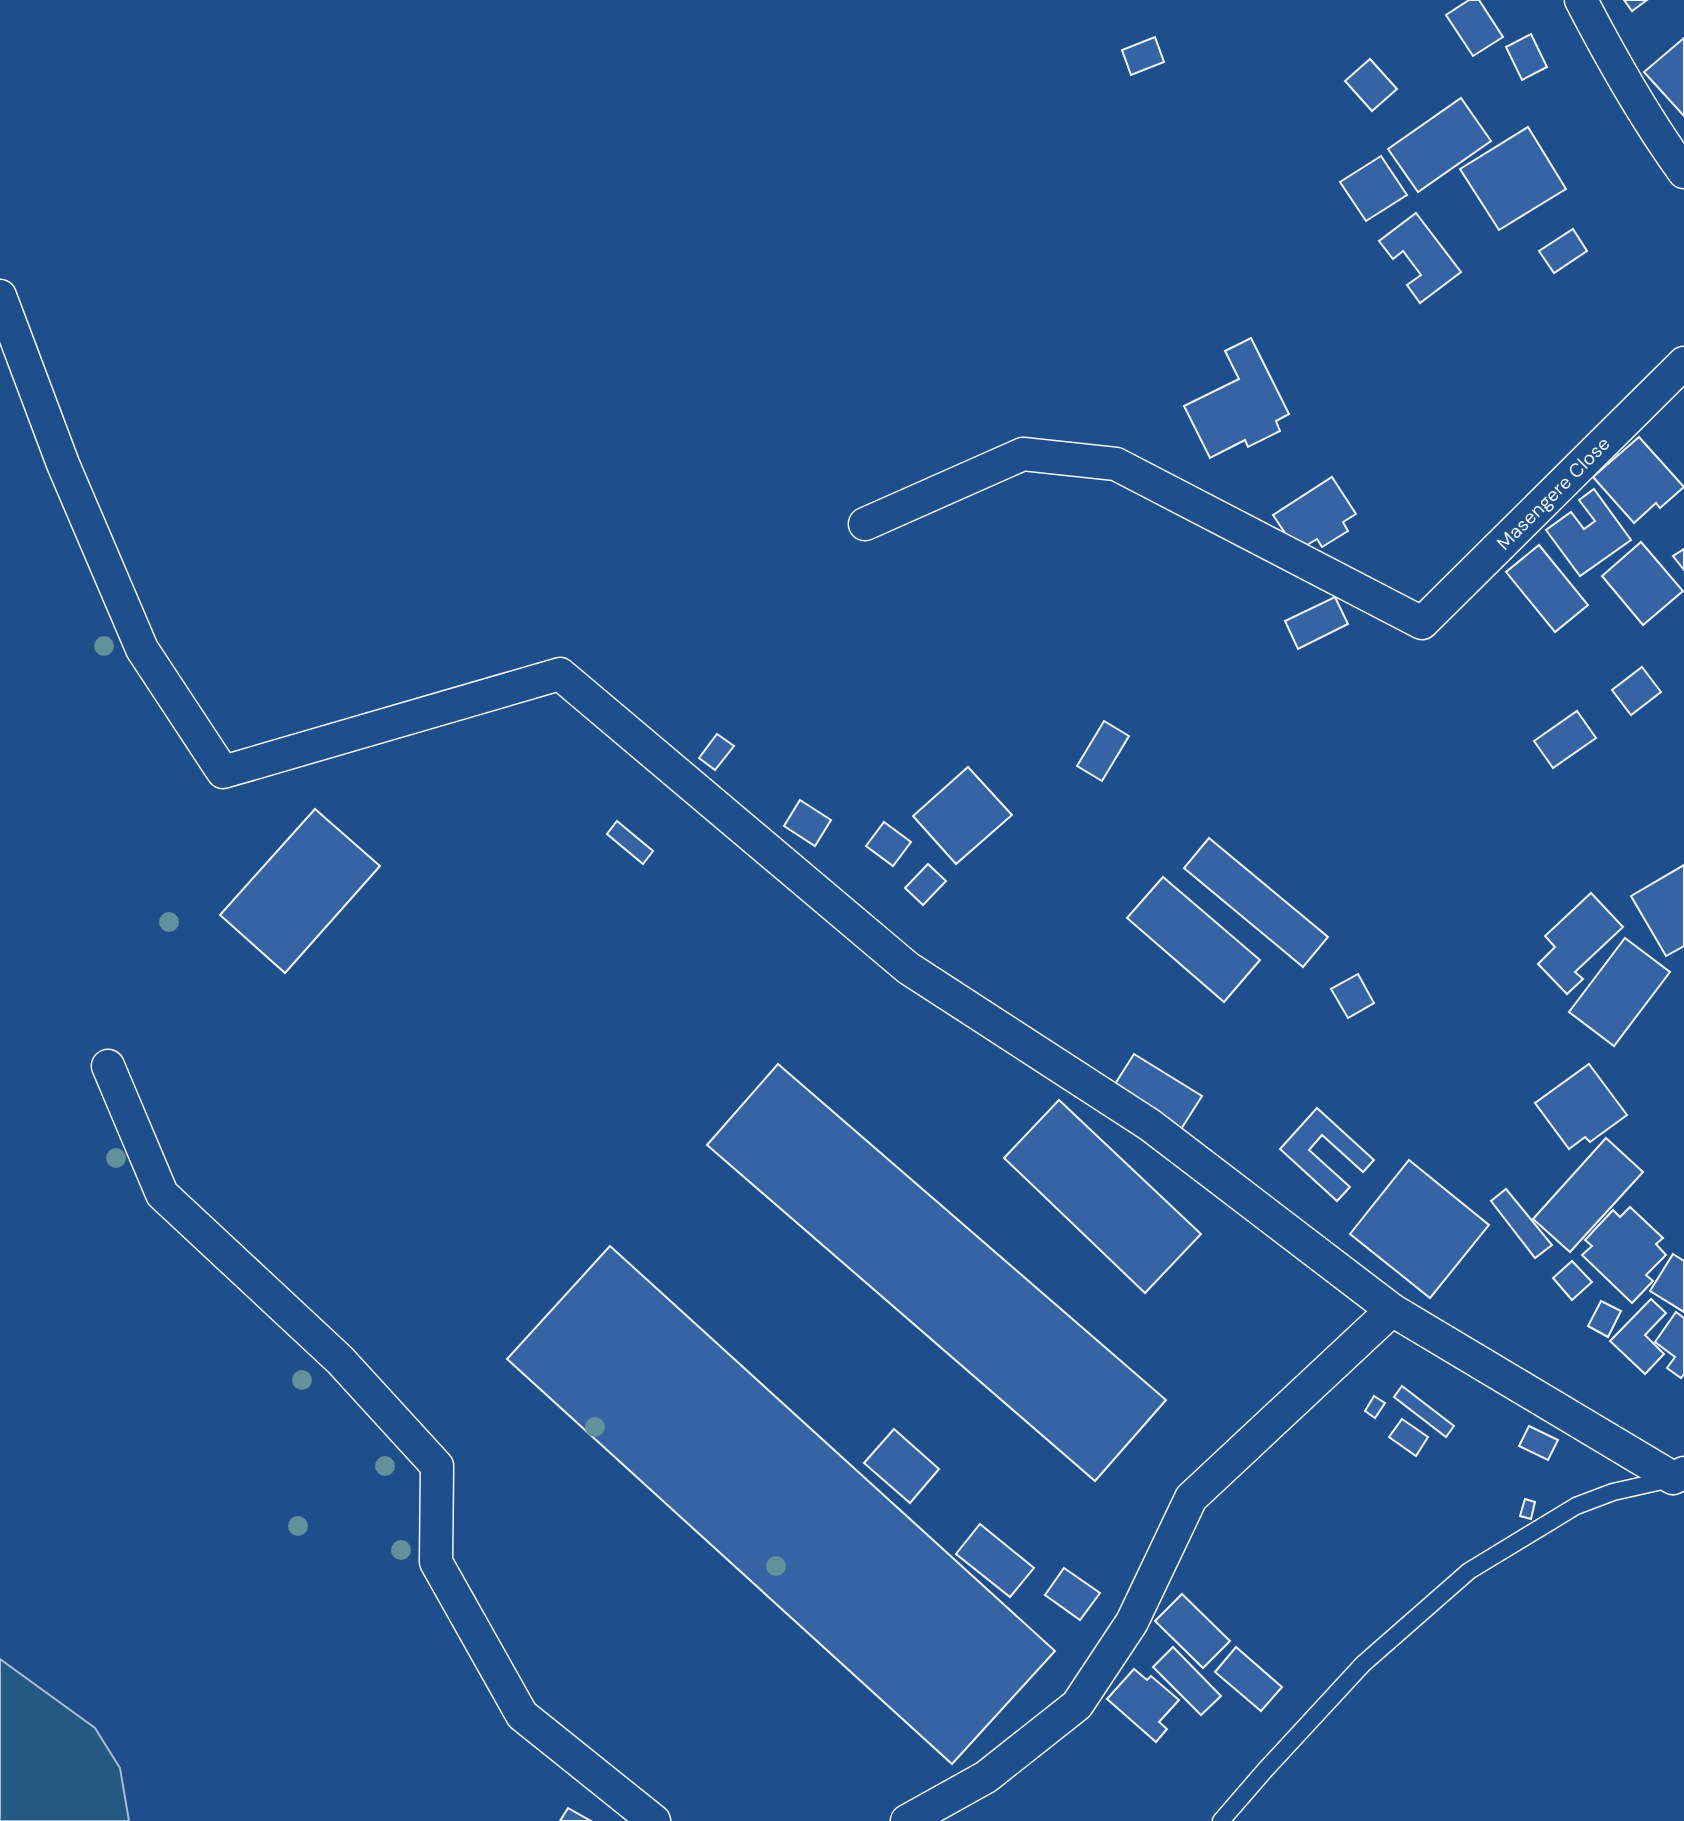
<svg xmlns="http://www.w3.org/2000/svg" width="1684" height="1821" font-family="'DM Sans',sans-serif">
<rect width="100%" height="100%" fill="#1f4e8c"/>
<path fill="#245a82" stroke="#a8bbd7" stroke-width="2" d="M0 1659 95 1728 120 1768 129 1821H0Z"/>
<g fill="#3563a3" stroke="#f2f6ff" stroke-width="2">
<path d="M1469 0H1479L1503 37 1473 56 1446 15Z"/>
<path d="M1624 0H1647L1632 11Z"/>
<path d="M1531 34 1547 67 1522 80 1506 47Z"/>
<path d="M1155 37 1164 62 1131 75 1122 50Z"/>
<path d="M1684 38V116L1644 72Z"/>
<path d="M1370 59 1397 89 1372 111 1345 81Z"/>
<path d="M1461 98 1491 141 1418 192 1388 149Z"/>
<path d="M1528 127 1566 189 1499 230 1460 169Z"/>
<path d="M1381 156 1407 195 1366 221 1340 182Z"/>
<path d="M1416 213 1461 272 1420 303 1407 285 1421 275 1403 251 1393 259 1379 241Z"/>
<path d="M1573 229 1587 251 1554 273 1539 251Z"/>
<path d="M1251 338 1289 414 1276 421 1280 431 1248 447 1245 440 1210 458 1184 406 1239 379 1225 351Z"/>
<path d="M1639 437 1684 487 1660 508 1656 503 1634 523 1593 477Z"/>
<path d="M1332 477 1356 514 1343 522 1348 531 1322 547 1317 539 1297 551 1273 515Z"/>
<path d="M1594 489 1631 540 1580 576 1546 530 1571 512 1584 529 1595 521 1579 500Z"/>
<path d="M1641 542 1683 591 1643 625 1602 576Z"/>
<path d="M1539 545 1588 605 1555 632 1506 572Z"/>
<path d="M1684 549V570L1673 556Z"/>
<path d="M1335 597 1348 624 1298 649 1285 621Z"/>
<path d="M1642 667 1661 692 1631 715 1612 690Z"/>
<path d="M1577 711 1596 738 1553 768 1534 741Z"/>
<path d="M1104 721 1129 736 1102 781 1077 766Z"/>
<path d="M717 734 734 746 715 770 699 758Z"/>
<path d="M968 767 1012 815 956 864 913 816Z"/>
<path d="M800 800 831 820 815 846 784 826Z"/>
<path d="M315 809 380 866 285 973 220 915Z"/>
<path d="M617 821 653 851 643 864 607 834Z"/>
<path d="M884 822 911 842 893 866 866 846Z"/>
<path d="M1209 838 1328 937 1303 967 1184 868Z"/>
<path d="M928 864 946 881 923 905 905 888Z"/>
<path d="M1684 865V946L1666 956 1631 896Z"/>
<path d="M1163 877 1260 960 1224 1002 1127 918Z"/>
<path d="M1591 893 1623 927 1575 972 1583 979 1567 994 1538 964 1555 947 1545 936Z"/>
<path d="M1625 938 1670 972 1614 1046 1569 1012Z"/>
<path d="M1358 974 1374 1003 1348 1018 1331 989Z"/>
<path d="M1134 1054 1202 1096 1178 1134 1110 1092Z"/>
<path d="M778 1064 1166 1400 1095 1481 707 1145Z"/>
<path d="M1589 1064 1627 1115 1590 1142 1585 1137 1569 1149 1535 1103Z"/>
<path d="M1059 1100 1201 1234 1145 1293 1004 1158Z"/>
<path d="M1317 1108 1374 1160 1363 1172 1322 1135 1309 1150 1350 1187 1337 1201 1280 1149Z"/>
<path d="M1606 1138 1643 1172 1570 1252 1533 1219Z"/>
<path d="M1409 1160 1489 1225 1430 1298 1350 1234Z"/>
<path d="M1506 1189 1552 1245 1535 1258 1491 1201Z"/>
<path d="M1630 1207 1663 1238 1656 1244 1666 1255 1646 1275 1653 1281 1632 1303 1582 1255 1592 1246 1585 1240 1613 1210 1620 1217Z"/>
<path d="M610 1246 1055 1651 952 1764 507 1359Z"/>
<path d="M1673 1254 1684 1261V1312L1650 1291Z"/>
<path d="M1572 1261 1592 1282 1572 1300 1553 1278Z"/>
<path d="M1651 1299 1666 1313 1645 1335 1664 1354 1645 1374 1610 1341Z"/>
<path d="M1601 1301 1621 1311 1608 1337 1588 1326Z"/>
<path d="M1676 1312 1684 1318V1374L1681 1378 1667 1368 1675 1357 1655 1342Z"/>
<path d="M1402 1386 1454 1426 1446 1437 1394 1397Z"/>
<path d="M1374 1396 1385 1403 1375 1418 1365 1411Z"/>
<path d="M1402 1419 1428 1437 1416 1456 1389 1437Z"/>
<path d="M1529 1426 1558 1440 1548 1460 1519 1446Z"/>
<path d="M894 1429 939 1469 910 1503 864 1463Z"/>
<path d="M1525 1499 1535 1502 1531 1519 1520 1516Z"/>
<path d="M980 1524 1034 1568 1010 1597 956 1554Z"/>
<path d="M1064 1568 1100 1593 1080 1620 1045 1595Z"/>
<path d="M1182 1594 1230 1641 1203 1668 1155 1621Z"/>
<path d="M1173 1647 1221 1696 1201 1715 1153 1667Z"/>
<path d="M1236 1647 1282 1687 1261 1711 1215 1672Z"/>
<path d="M1134 1669 1147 1680 1151 1676 1179 1700 1159 1722 1167 1729 1156 1742 1107 1699Z"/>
<path d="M568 1808 591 1821H560Z"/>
</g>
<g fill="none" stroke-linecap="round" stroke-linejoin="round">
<defs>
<path id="lane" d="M1221 1821 1266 1769 1363 1664 1469 1571 1576 1506 1613 1492 1671 1479"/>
<g id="street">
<path d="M1581 0C1612 60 1644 117 1684 172"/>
<path d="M0 296 63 464 142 649 223 772 560 674 908 968 1150 1125 1392 1310 1673 1478 1684 1473"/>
<path d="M865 524 1023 454 1116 464 1422 623 1684 363"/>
<path d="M108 1066 162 1194 340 1360 437 1466 436 1562 522 1715 654 1821"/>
<path d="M907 1821 986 1777 1077 1705 1132 1622 1191 1498 1392 1310"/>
</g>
</defs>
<use href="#lane" stroke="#f2f6ff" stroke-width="19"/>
<use href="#street" stroke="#f2f6ff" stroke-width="35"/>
<use href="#lane" stroke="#1f4e8c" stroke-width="16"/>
<use href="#street" stroke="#1f4e8c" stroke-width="32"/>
</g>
<g fill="#61919a">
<circle cx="104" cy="646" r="10"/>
<circle cx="169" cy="922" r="10"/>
<circle cx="116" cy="1158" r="10"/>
<circle cx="302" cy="1380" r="10"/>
<circle cx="595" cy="1427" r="10"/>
<circle cx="385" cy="1466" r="10"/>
<circle cx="298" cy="1526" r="10"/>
<circle cx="401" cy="1550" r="10"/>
<circle cx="776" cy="1566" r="10"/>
</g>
<g text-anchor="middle" stroke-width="5" stroke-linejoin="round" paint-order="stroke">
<g font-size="19" fill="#f2f6ff" stroke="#1f4e8c">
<text transform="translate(1553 493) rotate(-45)" y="7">Masengere Close</text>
</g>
</g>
</svg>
